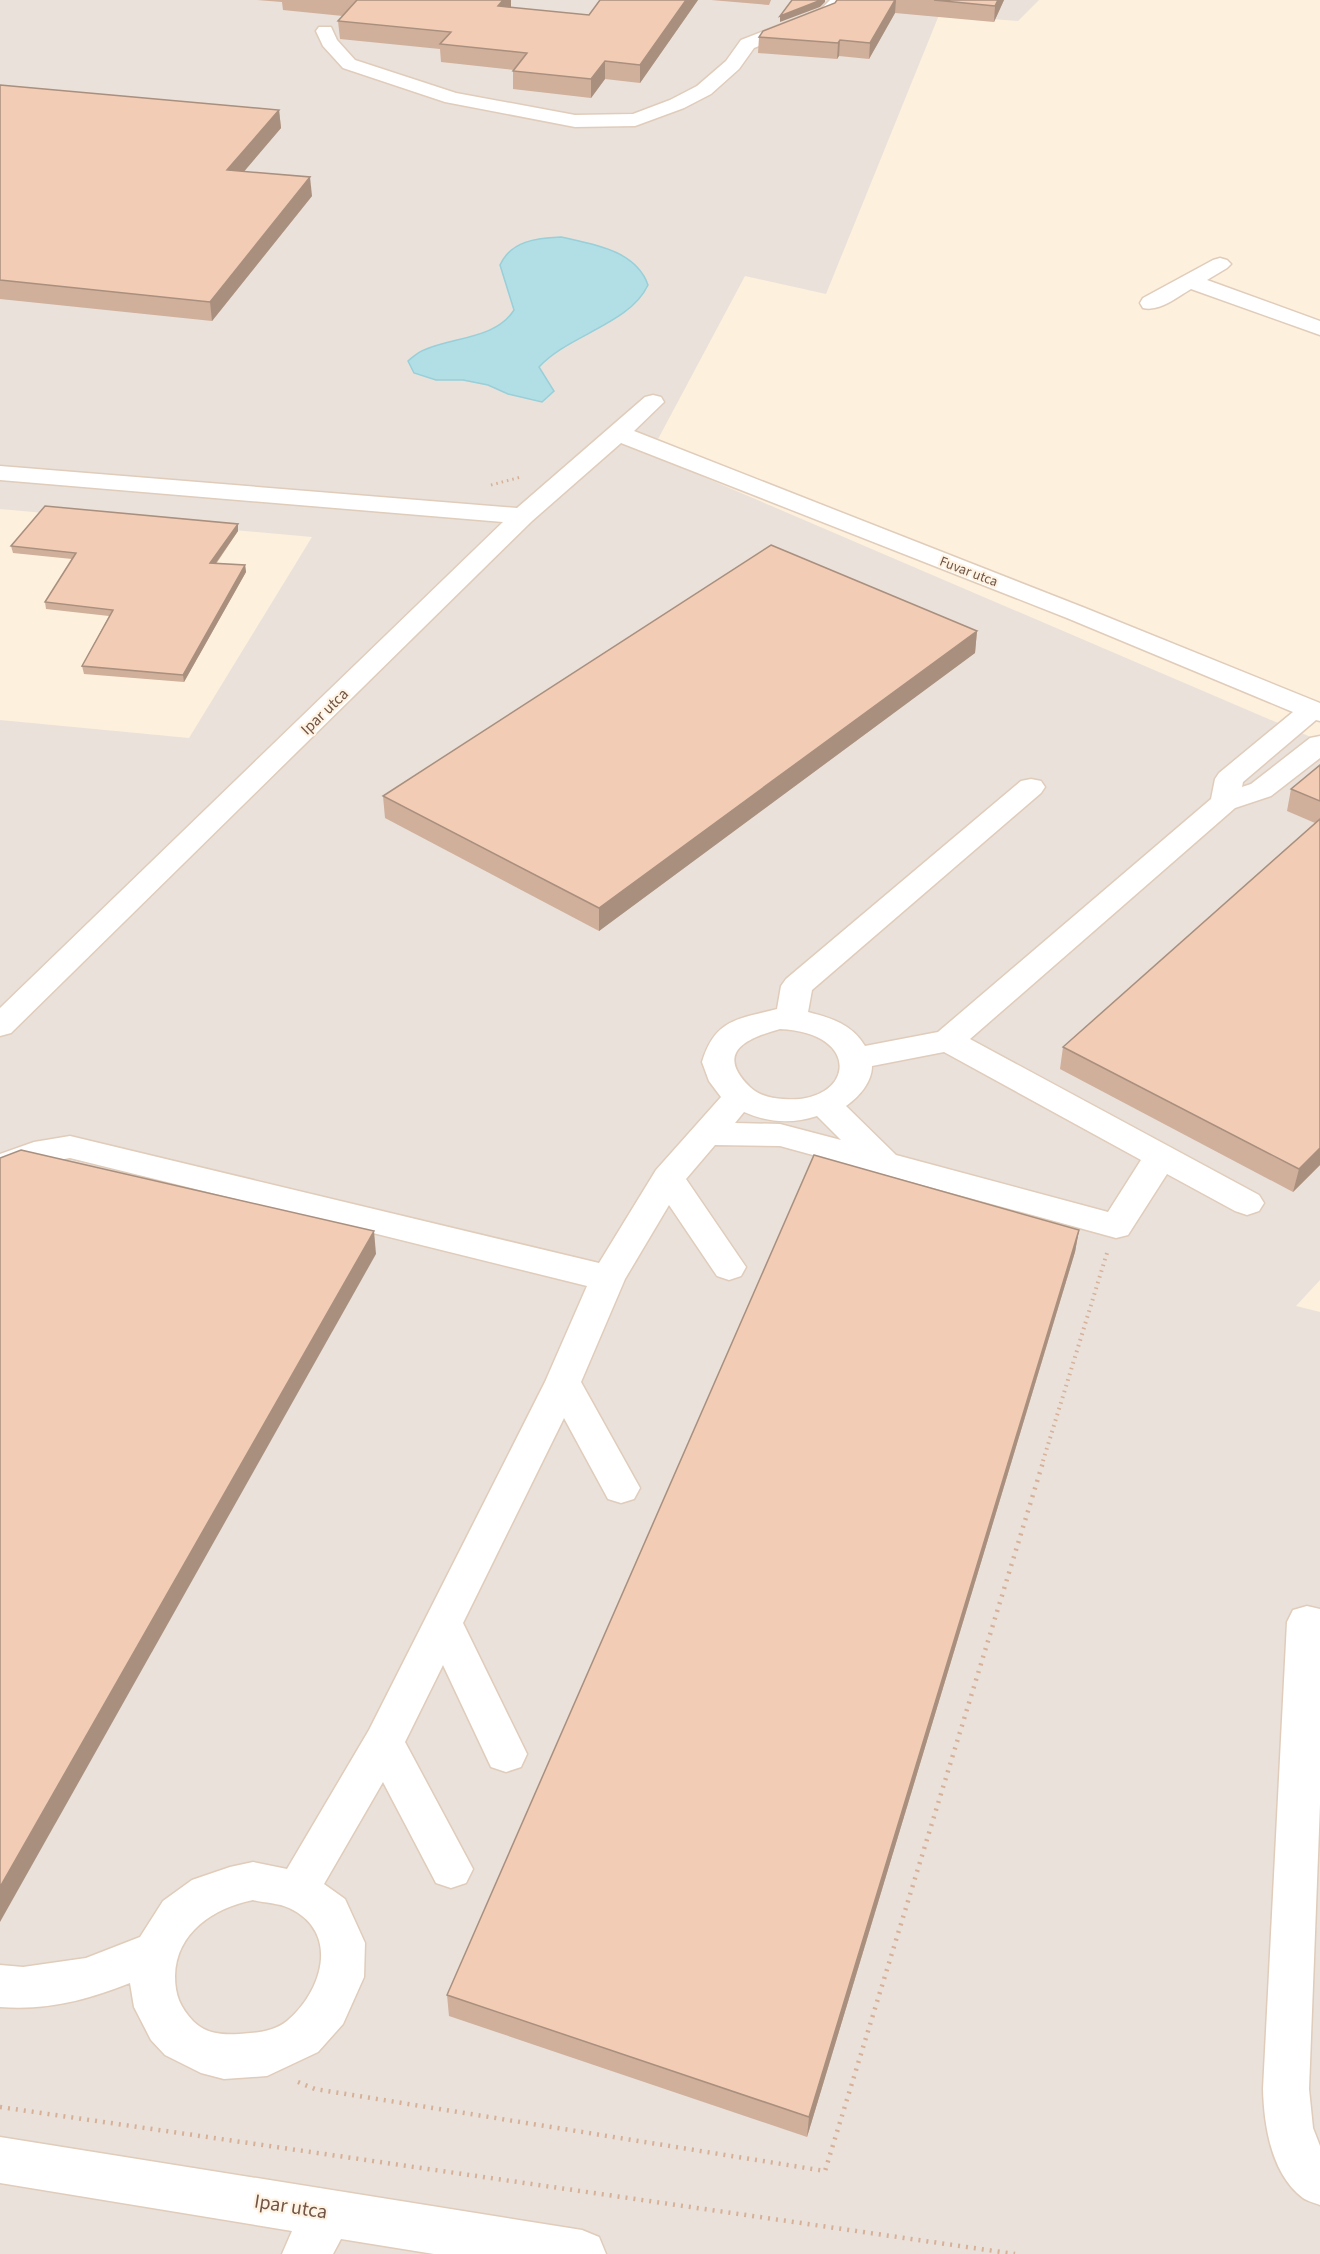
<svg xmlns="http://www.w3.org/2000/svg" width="1320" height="2254" font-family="'Source Sans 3',sans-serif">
<rect width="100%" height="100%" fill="#fdf0dd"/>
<path fill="#eae1da" d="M0 0H1039L1018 21 939 15 826 294 745 276 650 454 1320 741V1280L1296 1306 1320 1312V2254H0V720L189 738 312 537 0 509Z"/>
<path fill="#b2dfe6" stroke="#98cfd8" stroke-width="1.5" d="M561 237C592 244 636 250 648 285 630 324 568 335 539 367L554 391 542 402 508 394 488 385 463 380H436L414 373 408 361C413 357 418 352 424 350 453 337 496 339 514 310L500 265C511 241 536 238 561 237Z"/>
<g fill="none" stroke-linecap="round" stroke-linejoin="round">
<defs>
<g id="minor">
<path d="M830 0H849L833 17 754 48 739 69 711 94 684 108 635 126 575 127 445 102 343 68 323 46 316 31 319 27H331L337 40 355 60 456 93 575 115 633 114 670 100 697 86 726 61 741 40 821 9Z"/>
<path d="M1220 258 1227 260 1231 264 1227 268 1207 280 1320 321V335L1191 289C1177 297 1160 312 1143 308L1140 303 1143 298 1213 260Z"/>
<path d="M653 395 661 397 664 402 634 431 1085 608 1320 703V721L1316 720 1243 782 1242 787 1251 784 1310 738 1320 736V758L1271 796 1235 808 970 1039 1259 1195 1264 1203 1259 1211 1247 1215 1235 1211 1167 1174 1128 1235 1116 1238 780 1146 715 1145 686 1179 746 1267 741 1276 729 1280 717 1276 669 1205 625 1279 581 1382 640 1488 634 1499 621 1503 608 1499 564 1418 463 1623 527 1754 521 1767 506 1772 491 1767 443 1665 405 1742 473 1869 466 1883 451 1888 436 1883 383 1782 324 1884 345 1899 365 1943 364 1977 343 2024 318 2052 267 2076 224 2079 201 2073 165 2055 151 2040 134 2007 130 1983C87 2000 46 2011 0 2007V1965L23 1967 86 1958 140 1937 163 1901 192 1880 230 1867 253 1862 287 1869 369 1730 545 1382 587 1286 70 1158 42 1163 0 1181V1154L34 1142 70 1136 599 1263 656 1170 721 1097 709 1081 702 1062C715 1019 738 1019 777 1009L781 986 786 979 1021 781 1031 779 1041 781 1045 787 1041 793 812 990 808 1012C831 1018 852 1024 865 1046L938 1032 1211 799 1215 779 1219 773 1293 712 1067 618 621 443 532 521 11 1033 0 1036V1008L503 522 0 480V466L517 508 645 397ZM780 1029C865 1033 853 1105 783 1099 772 1098 759 1096 750 1087 714 1052 747 1038 780 1029ZM944 1052 1141 1160 1108 1212 896 1155 846 1106C859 1097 872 1082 872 1066ZM744 1112C769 1123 792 1124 817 1116L841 1140 780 1124 735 1123ZM253 1900C264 1903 279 1903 289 1908 341 1932 322 1992 287 2021 273 2032 256 2033 239 2034 222 2035 206 2034 193 2021 180 2007 175 1995 175 1976 176 1932 214 1908 253 1900Z"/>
<path d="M1307 1606 1320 1609V1804L1309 2089 1313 2128 1320 2146V2205C1315 2203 1307 2201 1303 2198 1271 2174 1264 2125 1263 2089L1287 1622 1293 1610Z"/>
<path d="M0 2137 582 2230 599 2237 606 2254H434L341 2239 333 2254H282L292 2231 0 2183Z"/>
</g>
</defs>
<use href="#minor" stroke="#e0ccba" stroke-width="3"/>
<path stroke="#d7b098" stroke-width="3" stroke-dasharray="1.5 4" stroke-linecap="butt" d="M491 485 521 477"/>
<path stroke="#d7b098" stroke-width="4" stroke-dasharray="1.5 4.5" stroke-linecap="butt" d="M1043 1461 1107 1253"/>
<g stroke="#d7b098" stroke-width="4.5" stroke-dasharray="2 6" stroke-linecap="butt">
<path d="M298 2082 315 2089 825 2171 1044 1459"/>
<path d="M0 2107 1015 2254"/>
</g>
<use href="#minor" fill="#fff" fill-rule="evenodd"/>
</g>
<g fill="#d0af9b">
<path d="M257 0H511V8L589 15 600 0H698L640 83 605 79 591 98 513 89V71L514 70 441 62 440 49 340 39 338 21 343 16 283 10 282 2Z"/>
<path d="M711 0H771L769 5Z"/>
<path d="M837 0H1004L994 22 895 13 869 59 839 56 837 59 758 53 759 37 835 3Z"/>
<path d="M0 85 279 110 281 128 244 171 312 196 212 321 0 299Z"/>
<path d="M238 524V531L216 564 245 565 246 572 184 682 84 674 82 666 109 616 46 609 45 602 72 559 13 553 11 546Z"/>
<path d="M977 631 975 653 599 931 385 818 383 796Z"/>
<path d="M1320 765V1165L1293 1192 1060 1069 1063 1047 1315 823 1287 811 1291 789Z"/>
<path d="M1079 1230 1075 1252 807 2137 449 2016 447 1995Z"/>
</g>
<g fill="#a98f7e">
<path d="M503 0H511V7L498 6Z"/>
<path d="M686 0H698L640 83V65Z"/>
<path d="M821 0H825V2L820 7 780 22V16Z"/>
<path d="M895 0H896L895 13 869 59 870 43Z"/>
<path d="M998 0H1004L994 22 995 6Z"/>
<path d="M840 40 839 56 837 59 838 43Z"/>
<path d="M605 61V79L591 98V79Z"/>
<path d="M279 110 281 128 230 188 227 170Z"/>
<path d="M310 177 312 196 212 321 210 302Z"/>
<path d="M238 524V531L211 570 210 563Z"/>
<path d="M245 565 246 572 184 682 183 675Z"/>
<path d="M977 631 975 653 599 931V908Z"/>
<path d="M1320 1148V1165L1293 1192 1299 1169Z"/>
<path d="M1079 1230 1075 1252 807 2137 809 2117Z"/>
<path d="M374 1231 376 1254 0 1922V1887Z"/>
</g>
<g fill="#f2ccb4" stroke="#a98f7e" stroke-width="1.5">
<path d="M357 0H503L498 6 589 15 600 0H686L640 65 605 61 591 79 513 71 527 53 440 44 451 32 338 21Z"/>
<path d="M792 0H821L780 16Z"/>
<path d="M837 0H895L870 43 840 40 838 43 759 37 763 31 835 3Z"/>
<path d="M934 0H998L995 6Z"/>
<path d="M0 85 279 110 227 170 310 177 210 302 0 280Z"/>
<path d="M45 506 238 524 210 563 245 565 183 675 82 666 113 610 45 602 76 553 11 546Z"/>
<path d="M771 545 977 631 599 908 383 796Z"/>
<path d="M1320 765V801L1291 789Z"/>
<path d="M1320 819V1148L1299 1169 1063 1047Z"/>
<path d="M21 1150 374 1231 0 1887V1158Z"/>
<path d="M814 1155 1079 1230 809 2117 447 1995Z"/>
</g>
<g text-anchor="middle" stroke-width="4.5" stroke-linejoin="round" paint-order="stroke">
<g font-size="14" fill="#725546" stroke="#fff4e4">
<text transform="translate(969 571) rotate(21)" y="5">Fuvar utca</text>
</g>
<g font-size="16" fill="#725546" stroke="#fff4e4">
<text transform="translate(324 711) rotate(-44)" y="6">Ipar utca</text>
</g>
<g font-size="20" fill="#725546" stroke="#fff4e4">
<text transform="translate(291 2206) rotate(9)" y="7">Ipar utca</text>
</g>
</g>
</svg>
